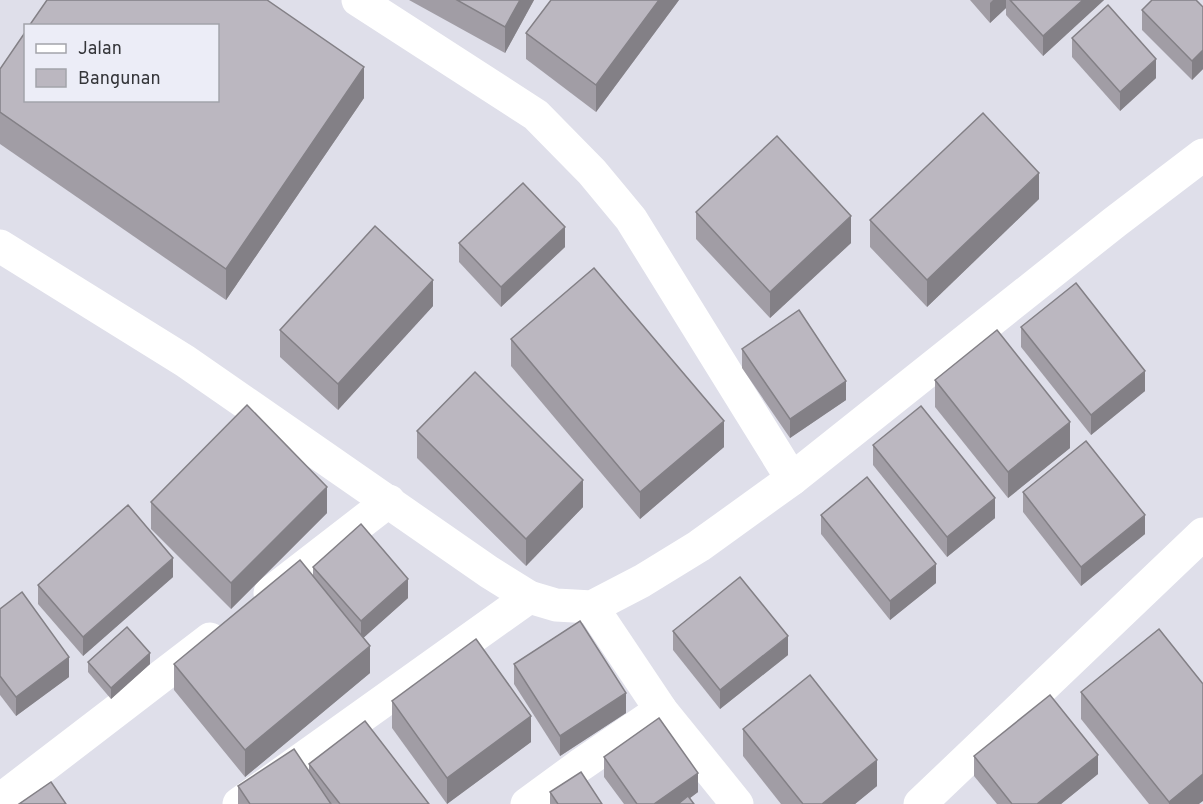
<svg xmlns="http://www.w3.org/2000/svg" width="1203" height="804" font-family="Overpass,sans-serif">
<rect width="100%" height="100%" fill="#dfdfea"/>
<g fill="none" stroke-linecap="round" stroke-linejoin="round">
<g stroke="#fff" stroke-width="33">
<path d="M358 0 536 115 592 172 631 219 792 479"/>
<path d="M0 246 185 361 489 572 529 597 556 605 592 607 642 581 699 546 792 479 1115 222 1203 155"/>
<path d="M270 593 389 501"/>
<path d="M592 607 661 710 737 804"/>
<path d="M0 800 210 639"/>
<path d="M239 804 529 597"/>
<path d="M527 804 579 766 661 710"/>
<path d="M920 804 1203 534"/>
</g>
</g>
<g fill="#a19da5">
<path d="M409 0H534L505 53Z"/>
<path d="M679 0 596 112 526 59V33Z"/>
<path d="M970 0H1104L1043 56 1006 15V8L990 23Z"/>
<path d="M1203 7V69L1192 80 1142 30V10Z"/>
<path d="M1072 38 1156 78 1120 111 1072 57Z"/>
<path d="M0 69 364 98 226 300 0 144Z"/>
<path d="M1039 199 927 307 870 247V220Z"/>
<path d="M696 212 851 243 770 318 696 239Z"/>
<path d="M459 243 565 247 501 307 459 262Z"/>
<path d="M433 306 338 410 280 357V330Z"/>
<path d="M1021 327 1145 391 1091 435 1021 347Z"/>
<path d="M511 339 724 447 640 519 511 366Z"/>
<path d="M742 349 846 400 790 438 742 368Z"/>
<path d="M935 380 1070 448 1008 498 935 407Z"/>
<path d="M417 431 583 507 526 566 417 458Z"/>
<path d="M873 445 995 518 947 557 873 465Z"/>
<path d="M1023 492 1145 534 1081 586 1023 512Z"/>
<path d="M151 502 327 513 231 609 151 529Z"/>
<path d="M821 515 936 583 890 620 821 534Z"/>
<path d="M313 567 408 598 363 638 370 673 245 777 174 690V664L313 577Z"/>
<path d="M173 577 83 656 38 604V585Z"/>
<path d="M0 609 69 677 16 716 0 695Z"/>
<path d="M673 631 788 655 720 709 673 650Z"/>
<path d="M88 662 150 664 111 699 88 672Z"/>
<path d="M514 664 626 713 560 756 514 684Z"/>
<path d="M1081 692 1199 804H1149L1081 719Z"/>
<path d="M392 701 531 742 447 804 392 728Z"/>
<path d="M743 729 877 786 855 804H781L743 756Z"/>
<path d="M974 756 1098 774 1061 804H997L974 776Z"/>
<path d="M604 757 698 792 690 798 694 804H624L604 777Z"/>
<path d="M309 764 429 804H238V786L309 771Z"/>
<path d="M550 792 602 804H550Z"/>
</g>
<g fill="#838086">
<path d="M520 0H534L505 53V27Z"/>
<path d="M659 0H679L596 112V85Z"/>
<path d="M993 0H1006V8L990 23V3Z"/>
<path d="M1083 0H1104L1043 56V36Z"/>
<path d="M1203 50V69L1192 80V61Z"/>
<path d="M1156 59V78L1120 111V92Z"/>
<path d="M364 67V98L226 300V269Z"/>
<path d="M1039 173V199L927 307V280Z"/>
<path d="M851 216V243L770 318V292Z"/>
<path d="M565 227V247L501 307V287Z"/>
<path d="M433 280V306L338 410V384Z"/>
<path d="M1145 371V391L1091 435V415Z"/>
<path d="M846 381V400L790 438V419Z"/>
<path d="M724 421V447L640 519V492Z"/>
<path d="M1070 422V448L1008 498V472Z"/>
<path d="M583 480V507L526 566V539Z"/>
<path d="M327 487V513L231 609V583Z"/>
<path d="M995 498V518L947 557V537Z"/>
<path d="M1145 515V534L1081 586V567Z"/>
<path d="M173 558V577L83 656V637Z"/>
<path d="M936 564V583L890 620V601Z"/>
<path d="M408 579V598L361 640V621Z"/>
<path d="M788 636V655L720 709V690Z"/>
<path d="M370 646V673L245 777V750Z"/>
<path d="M150 653V664L111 699V688Z"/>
<path d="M69 657V677L16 716V697Z"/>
<path d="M626 693V713L560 756V736Z"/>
<path d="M531 716V742L447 804V778Z"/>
<path d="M1098 755V774L1061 804H1037Z"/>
<path d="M877 760V786L855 804H822Z"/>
<path d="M698 773V792L682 804H654Z"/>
<path d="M1203 774V801L1199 804H1169V802Z"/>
</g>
<g fill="#bbb7c0" stroke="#838086" stroke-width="1.5">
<path d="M47 0H267L364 67 226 269 0 112V69L26 31V100H218V26H29Z"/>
<path d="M457 0H520L505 27Z"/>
<path d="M551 0H659L596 85 526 33Z"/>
<path d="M1010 0H1083L1043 36Z"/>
<path d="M1152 0H1196L1203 7V50L1192 61 1142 10Z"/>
<path d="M1108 5 1156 59 1120 92 1072 38Z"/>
<path d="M983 113 1039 173 927 280 870 220Z"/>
<path d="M777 136 851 216 770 292 696 212Z"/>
<path d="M523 183 565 227 501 287 459 243Z"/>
<path d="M375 226 433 280 338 384 280 330Z"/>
<path d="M594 268 724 421 640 492 511 339Z"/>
<path d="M1076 283 1145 371 1091 415 1021 327Z"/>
<path d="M799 310 846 381 790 419 742 349Z"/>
<path d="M997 330 1070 422 1008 472 935 380Z"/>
<path d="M475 372 583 480 526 539 417 431Z"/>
<path d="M247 405 327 487 231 583 151 502Z"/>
<path d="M921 406 995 498 947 537 873 445Z"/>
<path d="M1086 441 1145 515 1081 567 1023 492Z"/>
<path d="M867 477 936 564 890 601 821 515Z"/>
<path d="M128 505 173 558 83 637 38 585Z"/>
<path d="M361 524 408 579 361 621 313 567Z"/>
<path d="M300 560 370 646 245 750 174 664Z"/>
<path d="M740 577 788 636 720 690 673 631Z"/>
<path d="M22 592 69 657 16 697 0 676V609Z"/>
<path d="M580 621 626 693 560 736 514 664Z"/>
<path d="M127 627 150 653 111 688 88 662Z"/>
<path d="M1159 629 1203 684V774L1169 802 1081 692Z"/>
<path d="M476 639 531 716 447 778 392 701Z"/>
<path d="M810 675 877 760 822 804H803L743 729Z"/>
<path d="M1050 695 1098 755 1037 804H1012L974 756Z"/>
<path d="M659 718 698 773 654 804H637L604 757Z"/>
<path d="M365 721 429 804H340L309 764Z"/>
<path d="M294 749 331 804H250L238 786Z"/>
<path d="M581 772 602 804H558L550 792Z"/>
<path d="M51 782 66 804H19Z"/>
<path d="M688 796 694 804H678Z"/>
</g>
<rect x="24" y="24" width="195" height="78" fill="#ecedf7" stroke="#a3a4ab" stroke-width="1.5"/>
<rect x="36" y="44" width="30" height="9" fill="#ffffff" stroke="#a3a4ab" stroke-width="1.5"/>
<text x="78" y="54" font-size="18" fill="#35363a">Jalan</text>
<rect x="36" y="69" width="30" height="18" fill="#bbb7c0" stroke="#a3a4ab" stroke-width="1.5"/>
<text x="78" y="84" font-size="18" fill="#35363a">Bangunan</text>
</svg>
